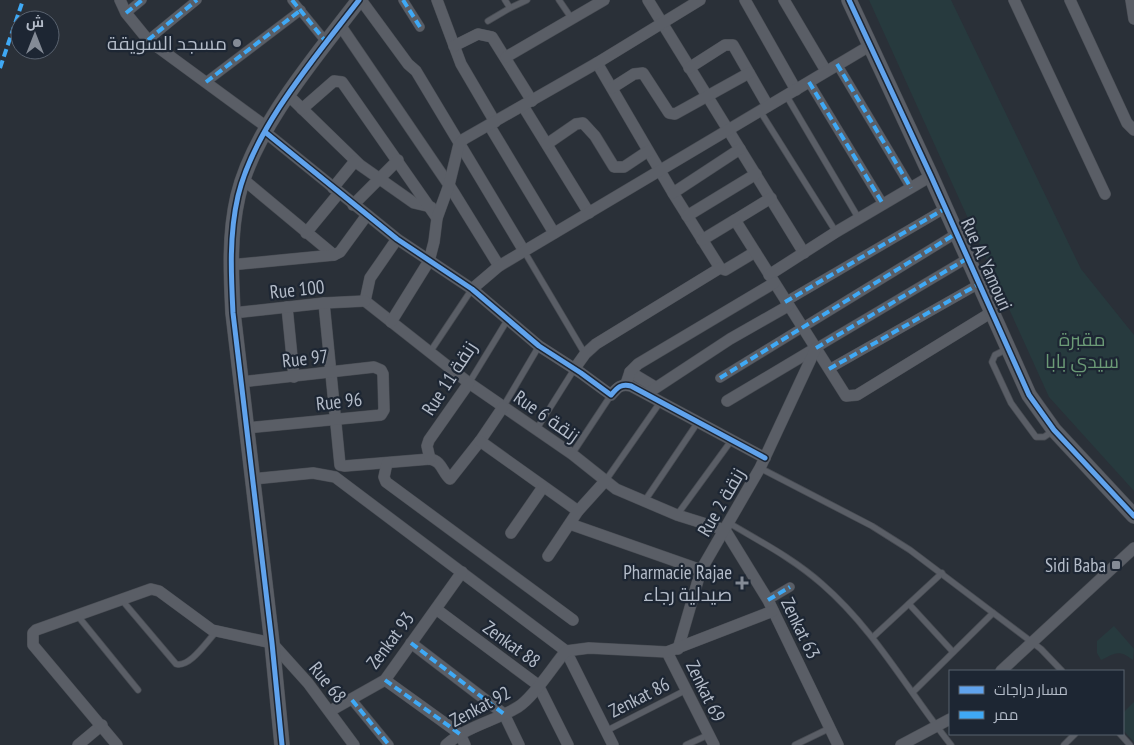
<svg xmlns="http://www.w3.org/2000/svg" width="1134" height="745" font-family="'PT Sans Narrow',Cairo,sans-serif">
<rect width="100%" height="100%" fill="#2a3038"/>
<g fill="#273a3e">
<path d="M869 0H951L1081 269 1134 335V491L1049 397Z"/>
<path d="M1114 626 1134 649 1133 660C1119 649 1115 653 1101 660L1097 653V641Z"/>
<path d="M1134 702V742L1123 730V713Z"/>
</g>
<g fill="none" stroke-linecap="round" stroke-linejoin="round">
<defs>
<g id="service">
<path d="M505 0 510 8 527 0"/>
<path d="M559 0 572 19"/>
<path d="M488 21 510 8"/>
<path d="M786 95 859 219"/>
<path d="M760 111 836 232"/>
<path d="M524 251 585 354"/>
<path d="M1007 349 995 355 992 362 1011 403 1036 437H1044L1053 431"/>
<path d="M430 352 472 289"/>
<path d="M469 383 508 319"/>
<path d="M503 407 539 346"/>
<path d="M536 430 575 368"/>
<path d="M572 454 611 395"/>
<path d="M760 468 872 526 910 550 1041 649 1062 671"/>
<path d="M606 480 661 401"/>
<path d="M644 502 698 422"/>
<path d="M677 515 731 441"/>
<path d="M729 523C761 542 794 559 822 584 875 630 908 691 951 745"/>
<path d="M121 599 176 664C190 668 207 641 216 632"/>
<path d="M909 604 953 652"/>
<path d="M77 615 138 690"/>
<path d="M873 637 942 573"/>
<path d="M913 692 993 613"/>
<path d="M606 731 686 690"/>
<path d="M1120 734 1130 745"/>
<path d="M686 745 708 735"/>
<path d="M795 745 830 728"/>
<path d="M1064 745 1075 734"/>
</g>
<g id="pedestrian">
<path d="M292 0 327 43"/>
<path d="M403 0 420 27"/>
<path d="M126 13 142 0"/>
<path d="M148 40 197 0"/>
<path d="M837 64 911 188"/>
<path d="M206 82 301 10"/>
<path d="M809 82 883 204"/>
<path d="M785 302 946 208"/>
<path d="M816 348 968 258"/>
<path d="M829 369 979 284"/>
<path d="M720 378 957 233"/>
<path d="M768 600 790 587"/>
<path d="M352 700 389 745"/>
</g>
<g id="minor">
<path d="M120 0 126 13 148 40 268 128"/>
<path d="M361 0 408 64 416 71 524 251"/>
<path d="M437 0 461 64 495 122"/>
<path d="M648 0 804 253"/>
<path d="M745 0 796 90"/>
<path d="M784 0 826 71"/>
<path d="M1014 0 1105 194"/>
<path d="M1070 0 1127 123 1134 130"/>
<path d="M1131 0 1134 19"/>
<path d="M340 25 449 185 499 266"/>
<path d="M454 46 478 34 492 37 532 101"/>
<path d="M506 57 604 0"/>
<path d="M597 63 673 193 720 268 725 270 755 252"/>
<path d="M689 68 725 45H733L768 106"/>
<path d="M612 88 634 74 643 73 669 113 675 114 749 73"/>
<path d="M288 95 360 165 414 203 431 207"/>
<path d="M523 106 589 213"/>
<path d="M302 109 334 81 342 82 437 218"/>
<path d="M489 125 554 233"/>
<path d="M265 132 397 239 472 289 539 346 581 373 611 395C617 388 621 383 631 386L765 458"/>
<path d="M547 144 576 124 583 123 595 136 614 167H624L648 151"/>
<path d="M244 180 334 255"/>
<path d="M333 188 355 161"/>
<path d="M673 193 740 149"/>
<path d="M771 198 735 220 846 396 857 395 992 312"/>
<path d="M353 205 398 160"/>
<path d="M687 216 756 174"/>
<path d="M306 233 339 193"/>
<path d="M702 240 735 220"/>
<path d="M230 265 334 255 340 252 367 215"/>
<path d="M769 275 836 232 931 176"/>
<path d="M472 289 499 266 871 45"/>
<path d="M365 301 469 383 572 454 616 489 677 515 725 530"/>
<path d="M365 301 370 278 397 239"/>
<path d="M324 303 340 465 345 466 430 459C442 461 442 472 450 479L480 441 503 407"/>
<path d="M287 307 294 377"/>
<path d="M233 313 324 303 365 301"/>
<path d="M391 322 429 261 434 242 437 218 449 185 459 144 464 139 597 63 700 0"/>
<path d="M575 368 585 354 596 344 720 268"/>
<path d="M630 372 655 387"/>
<path d="M241 382 374 367 381 370 383 374 384 410 381 415 247 428"/>
<path d="M626 384 630 372 638 364 774 283"/>
<path d="M648 393 730 339 788 306"/>
<path d="M727 401 816 348"/>
<path d="M480 441 578 511"/>
<path d="M430 459 427 446 429 440 469 383"/>
<path d="M387 463 384 477 386 482 573 620"/>
<path d="M253 479 313 473 335 477 566 651 613 745"/>
<path d="M570 524 701 570"/>
<path d="M725 530 768 600 838 745"/>
<path d="M511 533 543 487"/>
<path d="M548 556 578 511 606 480"/>
<path d="M436 609 538 685 568 745"/>
<path d="M411 643 504 714 519 745"/>
<path d="M678 649 701 570 760 468 816 348"/>
<path d="M667 652 714 745"/>
<path d="M1001 671 1134 548"/>
<path d="M385 680 460 734 465 745"/>
<path d="M330 711 385 680 462 572"/>
<path d="M78 745 102 725"/>
<path d="M117 745 33 645V633L36 630 151 589 159 591 212 630 272 643 308 683 354 745"/>
<path d="M446 745C467 726 495 721 518 707 534 697 553 666 566 651L589 648 667 652 773 611"/>
<path d="M901 745 950 719"/>
</g>
<g id="tertiary">
<path d="M849 0 931 176 1029 395 1054 430 1134 516"/>
<path d="M282 745 272 643 233 313C231 274 229 235 238 196 254 128 317 55 359 0"/>
</g>
</defs>
<use href="#service" stroke="#484c53" stroke-width="7"/>
<use href="#pedestrian" stroke="#484c53" stroke-width="10"/>
<use href="#minor" stroke="#484c53" stroke-width="12"/>
<use href="#tertiary" stroke="#484c53" stroke-width="16"/>
<use href="#service" stroke="#5a5e66" stroke-width="5.5"/>
<use href="#pedestrian" stroke="#5a5e66" stroke-width="9"/>
<use href="#minor" stroke="#5a5e66" stroke-width="11"/>
<use href="#tertiary" stroke="#5a5e66" stroke-width="15"/>
<g stroke="#3fa9f5" stroke-width="4" stroke-dasharray="8 4" stroke-linecap="butt">
<path d="M292 0 327 43"/>
<path d="M403 0 420 27"/>
<path d="M126 13 142 0"/>
<path d="M148 40 197 0"/>
<path d="M837 64 911 188"/>
<path d="M0 68 23 0"/>
<path d="M206 82 301 10"/>
<path d="M809 82 883 204"/>
<path d="M785 302 946 208"/>
<path d="M816 348 968 258"/>
<path d="M829 369 979 284"/>
<path d="M720 378 957 233"/>
<path d="M768 600 790 587"/>
<path d="M411 643 504 714"/>
<path d="M385 680 460 734"/>
<path d="M352 700 389 745"/>
</g>
<defs>
<g id="cycleway">
<path d="M849 0 931 176 1029 395 1054 430 1134 516"/>
<path d="M265 132 397 239 472 289 539 346 581 373 611 395C617 388 621 383 631 386L765 458"/>
<path d="M282 745 272 643 233 313C231 274 229 235 238 196 254 128 317 55 359 0"/>
</g>
</defs>
<use href="#cycleway" stroke="#1d2633" stroke-width="8"/>
<use href="#cycleway" stroke="#60a3ed" stroke-width="5"/>
</g>
<g fill="#848b96" stroke="#1d2633" stroke-width="2">
<circle cx="237" cy="43" r="5"/>
<rect x="1111" y="560" width="10" height="10" rx="2.5"/>
<path d="M739.5 575.5h5v5h5v5h-5v5h-5v-5h-5v-5h5z"/>
</g>
<g text-anchor="middle" stroke-width="4.5" stroke-linejoin="round" paint-order="stroke">
<g font-size="19" fill="#b4bcc9" stroke="#1d2633" text-anchor="end">
<text x="227" y="50">مسجد السويقة</text>
<text x="1106" y="572">Sidi Baba</text>
<text x="732" y="579">Pharmacie Rajae<tspan x="732" dy="22">صيدلية رجاء</tspan></text>
</g>
<g font-size="19" fill="#b4bcc9" stroke="#1d2633">
<text transform="translate(987 264) rotate(66)" y="7">Rue Al Yamouri</text>
<text transform="translate(297 289) rotate(-6)" y="7">Rue 100</text>
<text transform="translate(305 358) rotate(-6)" y="7">Rue 97</text>
<text transform="translate(449 378) rotate(-57)" y="7">Rue 11 زنقة</text>
<text transform="translate(339 401) rotate(-6)" y="7">Rue 96</text>
<text transform="translate(547 416) rotate(35)" y="7">Rue 6 زنقة</text>
<text transform="translate(721 502) rotate(-60)" y="7">Rue 2 زنقة</text>
<text transform="translate(801 628) rotate(64)" y="7">Zenkat 63</text>
<text transform="translate(390 640) rotate(-53)" y="7">Zenkat 93</text>
<text transform="translate(512 644) rotate(36)" y="7">Zenkat 88</text>
<text transform="translate(328 682) rotate(51)" y="7">Rue 68</text>
<text transform="translate(706 691) rotate(64)" y="7">Zenkat 69</text>
<text transform="translate(639 697) rotate(-27)" y="7">Zenkat 86</text>
<text transform="translate(480 706) rotate(-28)" y="7">Zenkat 92</text>
</g>
<g font-size="19" fill="#6b9a76" stroke="#1d2633">
<text x="1082" y="346">مقبرة<tspan x="1082" dy="22">سيدي بابا</tspan></text>
</g>
</g>
<rect x="949" y="670" width="175" height="65" fill="#1d2633" stroke="#59626f"/>
<rect x="959" y="686" width="25" height="8" fill="#60a3ed" stroke="#59626f"/>
<text x="994" y="695" font-size="15" fill="#b4bcc9">مسار دراجات</text>
<rect x="959" y="711" width="25" height="8" fill="#3fa9f5" stroke="#59626f"/>
<text x="994" y="720" font-size="15" fill="#b4bcc9">ممر</text>
<g transform="translate(35 35)"><circle r="24" fill="#1d2633" stroke="#59626f"/>
<path d="M0-4L9 19L0 12L-9 19Z" fill="#848b96"/>
<text y="-8" font-size="14" font-weight="bold" text-anchor="middle" fill="#b4bcc9">ش</text>
</g>
</svg>
